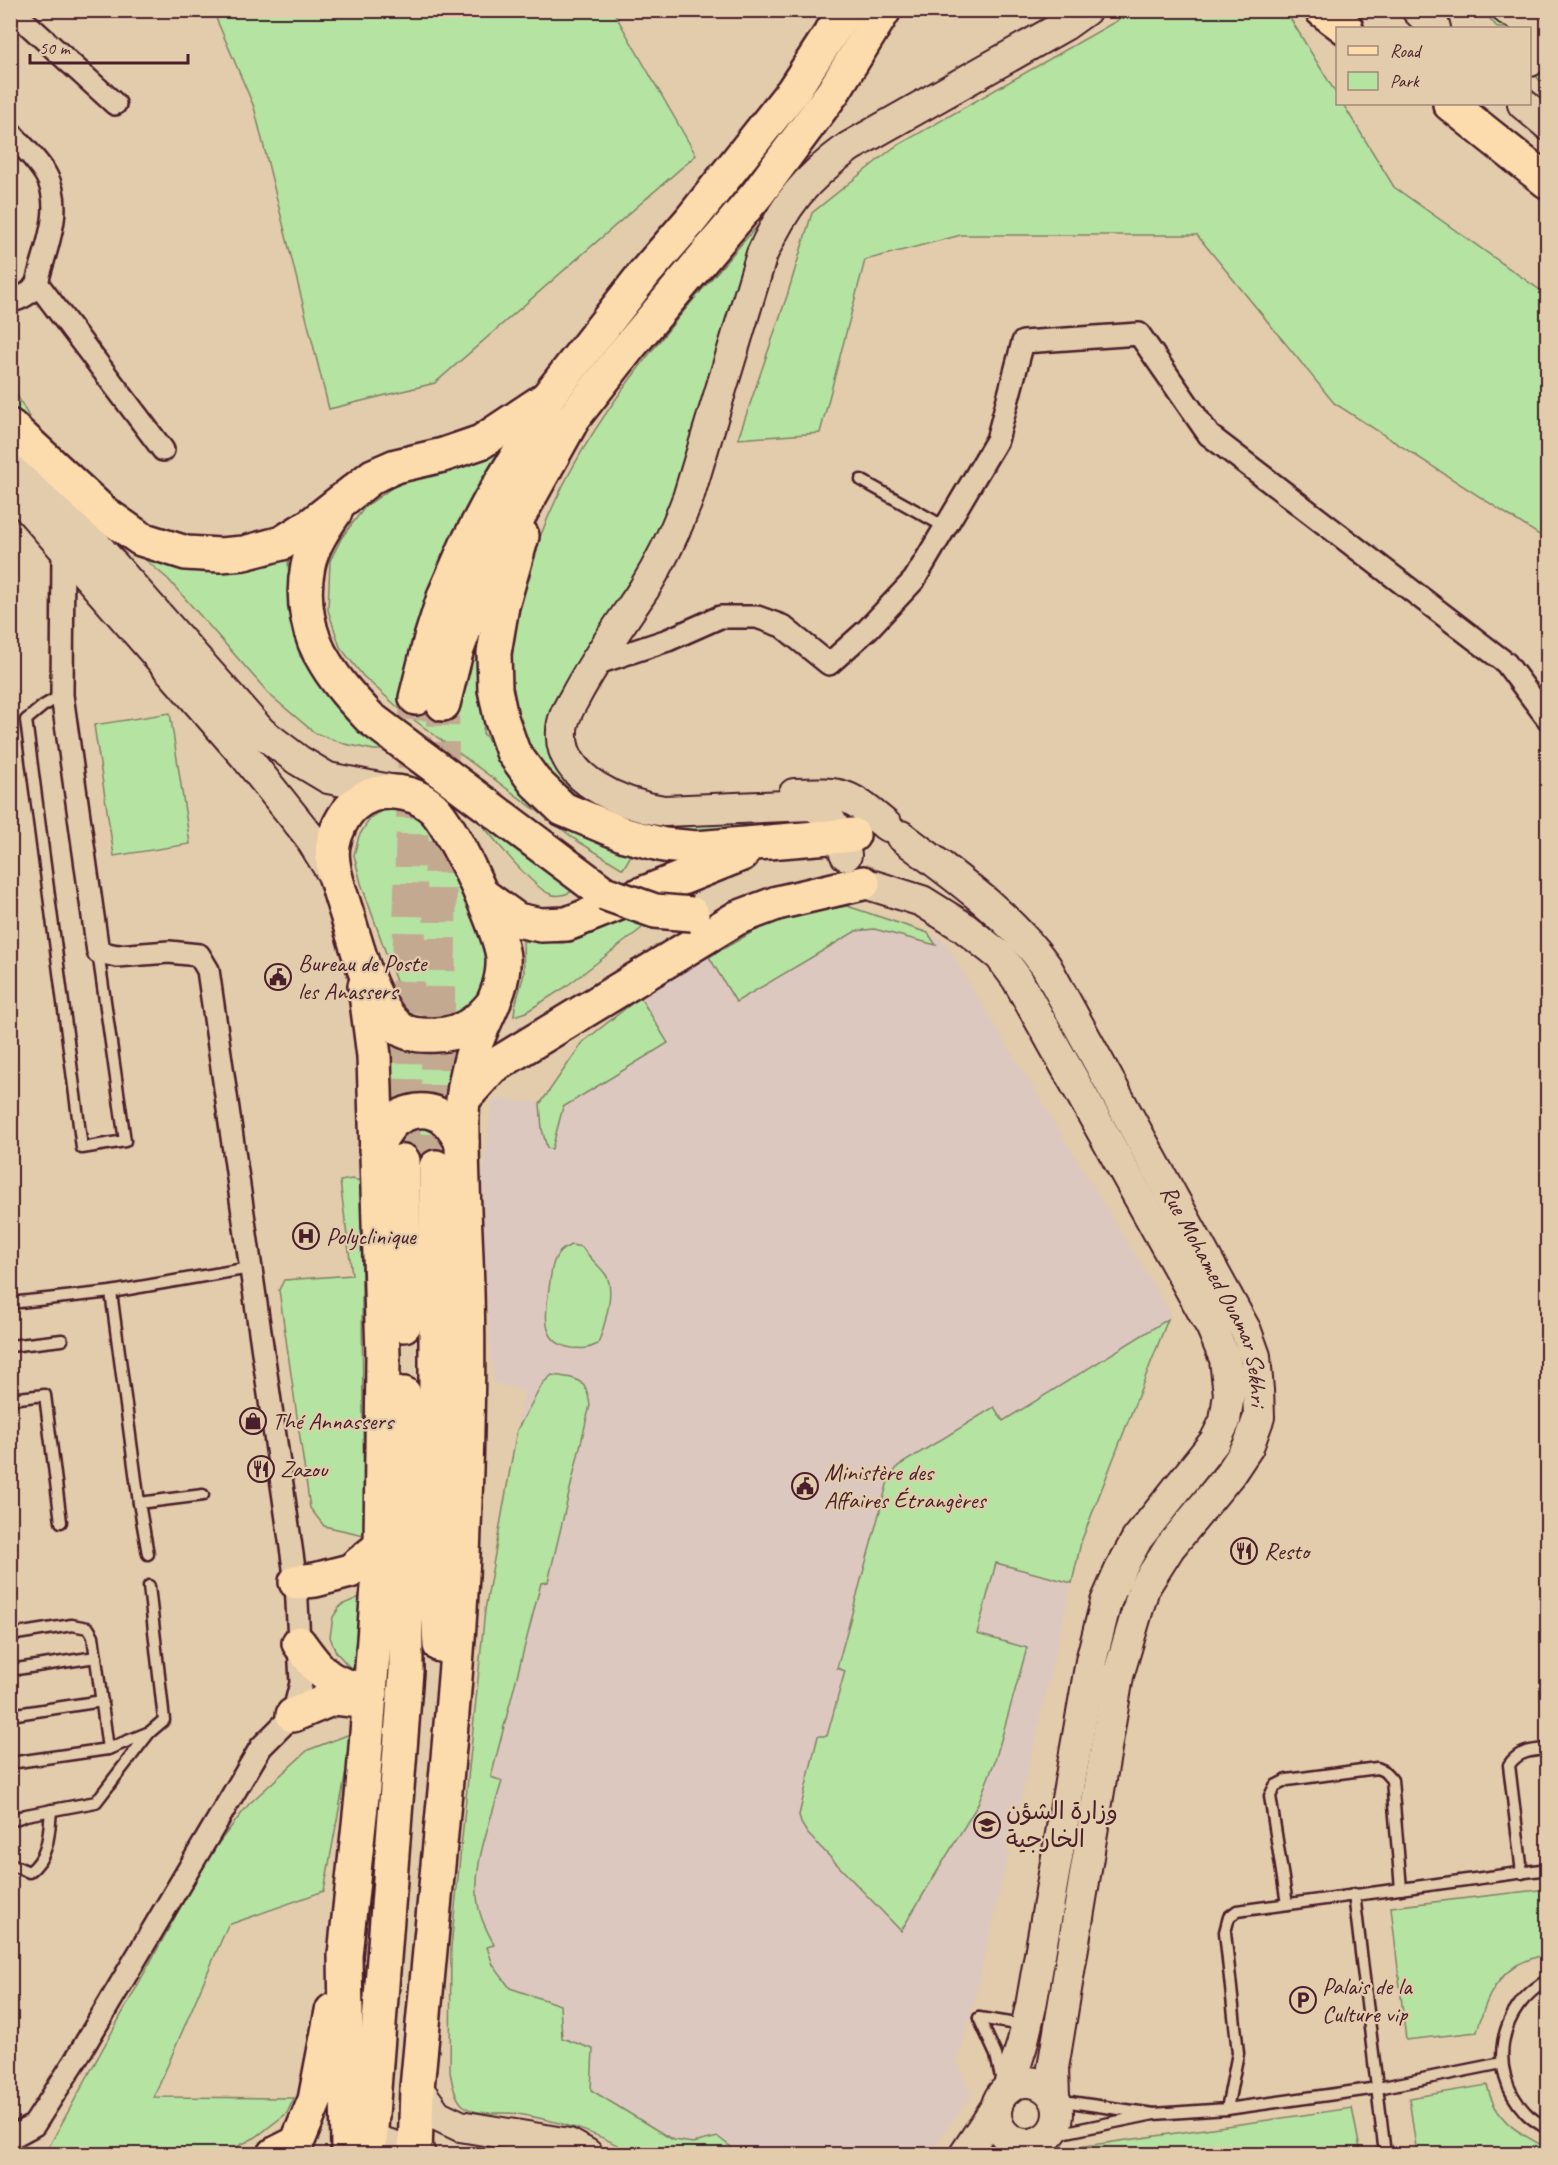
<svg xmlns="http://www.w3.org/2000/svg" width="1558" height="2165" font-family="Caveat,'Playpen Sans Arabic',sans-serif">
<rect width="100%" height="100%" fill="#e2ccab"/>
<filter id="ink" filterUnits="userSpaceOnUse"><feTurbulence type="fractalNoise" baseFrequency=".0167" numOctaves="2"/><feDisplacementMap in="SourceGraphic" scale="12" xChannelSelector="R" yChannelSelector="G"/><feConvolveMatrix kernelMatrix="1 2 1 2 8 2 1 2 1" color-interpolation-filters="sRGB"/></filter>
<g filter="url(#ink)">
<path fill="#ddc8bf" d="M847 906 928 933 943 940 1170 1312 1081 1543 971 2016 957 2063 972 2095 928 2154H630L623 2148 588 2132 517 2114 481 2112 464 2106 452 2086 450 2072 451 1947 485 1610 524 1391 493 1382 480 1188 493 1099 540 1103 583 1042 633 1001 777 918Z"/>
<g fill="#b5e3a2" stroke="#808166" stroke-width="1.5">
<path d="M1278 10 1287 13 1337 95 1338 104H1343L1394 187 1547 295V540L1334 403 1197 235H961L865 260 820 433 738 439 787 296 812 213 893 148 1134 11Z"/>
<path d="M213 11H613L696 155 435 383 329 409 254 107Z"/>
<path d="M1483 11H1547V90L1530 68V28H1498Z"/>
<path d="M772 210 665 530 567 686 581 791 795 807 818 825C792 825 765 825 738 828 724 830 711 837 697 838 687 838 675 833 665 830 622 819 594 811 560 781 509 734 506 691 516 626 536 499 613 395 694 299 720 269 745 239 772 210Z"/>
<path d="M10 382 36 430 11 438Z"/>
<path d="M503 446 437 579 459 701 486 613 482 688 477 692 484 722 483 733 520 781 633 852 623 869 579 842 402 711 363 676 340 647 328 610 330 561 342 537 365 507 396 485 446 468Z"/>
<path d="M128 545 238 567 288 560 291 610 300 656 326 690 393 750H374L345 744 315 733 271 696 168 579Z"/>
<path d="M170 713 190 844 114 856 94 725Z"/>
<path d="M469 807 577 889C569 893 559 898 550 894 531 887 482 825 469 807Z"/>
<path d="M403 809 425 818 492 945 487 986 472 1003 455 1013 439 1016 425 1014 408 1004 398 987 361 883 354 855 359 836 370 818 384 810Z"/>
<path d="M847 906 928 933 936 945 874 929 856 931 736 1002 709 957 777 918Z"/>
<path d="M627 917 650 922 564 988 526 1012 514 1016 515 1006 524 974 523 941 563 943 580 939Z"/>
<path d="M640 997 668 1043 563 1107 552 1149 547 1148 542 1129 540 1104 583 1042Z"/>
<path d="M384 1048C407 1059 432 1066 458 1062L450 1114 387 1116Z"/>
<path d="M425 1119 451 1144 390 1145 392 1137Z"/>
<path d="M352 1179 361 1181 364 1535 324 1526 310 1508 279 1290 284 1280 352 1275 340 1181Z"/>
<path d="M571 1245 582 1247C588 1257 600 1266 606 1275 616 1291 604 1327 598 1344 588 1349 583 1349 572 1348 539 1343 546 1312 549 1288 551 1277 551 1262 559 1253 561 1250 567 1247 571 1245Z"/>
<path d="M1168 1319 1081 1542 1072 1583 996 1563 977 1634 1027 1648 995 1761 977 1806 901 1931 807 1833 801 1823 799 1815 818 1736H827L845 1671 837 1668 888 1481 898 1466 994 1407 1003 1421Z"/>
<path d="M552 1375C576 1378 587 1378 590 1405L548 1582 541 1583 491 1777 502 1781C491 1821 467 1875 481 1916 484 1926 490 1936 494 1945L487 1947 493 1965 510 1988 560 2005 562 2038 593 2049 591 2090 673 2140 693 2143 718 2137 740 2154H630C607 2134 549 2119 518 2114 502 2111 478 2117 464 2106 455 2099 452 2083 450 2072L451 1947 485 1610 517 1430 543 1383Z"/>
<path d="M360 1597 353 1671 336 1652 330 1637 333 1617 341 1605Z"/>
<path d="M353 1733 324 1891 228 1925 154 2097 294 2098 287 2113 256 2137 223 2154H45L209 1855 249 1804 308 1750Z"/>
<path d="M1547 1889V1953C1538 1957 1526 1960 1517 1965 1492 1981 1484 2005 1477 2032L1406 2040 1391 1907Z"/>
<path d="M1487 2085C1495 2121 1517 2132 1547 2148V2154H1417L1409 2098Z"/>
<path d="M1352 2108 1361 2154H1065L1078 2147Z"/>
</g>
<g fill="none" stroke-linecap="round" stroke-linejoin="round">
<g stroke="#c4a991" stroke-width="33" stroke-dasharray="33 16" stroke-linecap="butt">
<path d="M403 1161 416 698"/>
<path d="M436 1167 443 704"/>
</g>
<defs>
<g id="lane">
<path d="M861 480 945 527"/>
<path d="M62 695 43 706 26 720 82 1148 125 1141 98 952"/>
<path d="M111 1292 139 1503 148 1554"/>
<path d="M10 1303 111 1292 250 1268"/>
<path d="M10 1346 62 1340"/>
<path d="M10 1399 45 1395 61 1522"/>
<path d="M139 1503 203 1495"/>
<path d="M10 1635 72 1625 88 1628 93 1636 108 1749"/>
<path d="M10 1670 96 1657"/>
<path d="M10 1715 102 1701"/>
<path d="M10 1763 108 1749 150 1732 164 1720 149 1586"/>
<path d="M10 1821 26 1815 96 1802 149 1733"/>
<path d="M10 1864 29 1872C49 1858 49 1833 51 1810"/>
<path d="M1522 1873 1509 1765C1518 1751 1532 1750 1548 1749"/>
<path d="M1354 1894 1385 2154"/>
<path d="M1287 1904 1270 1796 1275 1786 1287 1780 1377 1768 1384 1771 1392 1780 1401 1889"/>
<path d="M1548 1980C1499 2007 1486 2070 1525 2112 1531 2119 1540 2124 1548 2129"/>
<path d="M979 2018 996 2055 1002 2082"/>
<path d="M979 2018 1023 2025"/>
<path d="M1227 2109 1378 2088 1502 2063"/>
<path d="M1154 2114 1227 2109 1238 2053 1225 1932 1229 1917 1237 1911 1548 1869"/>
<path d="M1047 2136 1154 2114 1056 2100"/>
</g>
<g id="street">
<path d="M12 10 115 104"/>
<path d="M10 132C22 146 37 159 46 175 65 208 45 249 37 283 31 293 22 299 10 301"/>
<path d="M37 283 163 450"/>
<path d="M592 665 668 640 720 617H757L782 626 829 664 868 629 914 580 997 440 1023 342 1139 334 1209 435 1506 663 1548 719"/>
<path d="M10 2138 34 2125 75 2061 261 1747 293 1715 301 1683 296 1582 208 970 199 955 169 952 117 956 98 952 62 695 63 547"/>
</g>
<g id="secondary">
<path d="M1417 10 1435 28"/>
<path d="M1508 10C1523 16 1529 24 1536 38L1530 61"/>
<path d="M1523 104 1548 125"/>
<path d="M10 448 261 732 298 760 328 778 395 791"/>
<path d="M10 487 245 756 309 836 337 881"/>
<path d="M794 794C846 792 847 793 887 826"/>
<path id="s1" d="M901 836C952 875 1008 913 1046 966L1246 1331 1255 1356 1258 1390 1259 1417 1248 1447 1230 1474 1170 1547 1144 1588 1118 1676 1053 2068 1054 2096"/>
<path d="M846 855C838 837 832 812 811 805L664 811C624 805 558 780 562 731 562 718 569 708 575 697 595 659 620 625 644 589 662 560 676 530 688 498L762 254C785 204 805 179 849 147L1065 25 1086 10"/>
<path d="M874 886 922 901 962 926 1000 956 1017 979 1212 1328 1225 1359 1229 1394 1225 1421 1215 1441 1137 1539 1120 1570 1106 1602 1091 1661 1031 2006 1022 2045 1008 2089"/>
<circle cx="1027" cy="2113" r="31"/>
<path d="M417 2088 437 2115 460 2126 569 2144 587 2154"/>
<path d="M371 2139 420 2154"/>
<path d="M965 2154 997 2106"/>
</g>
<g id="primary">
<path d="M1322 10 1346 28"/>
<path d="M1450 104 1548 182"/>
</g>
<g id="highway">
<path d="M10 426 104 513 141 539 186 553 220 555 244 553 282 543 311 525 373 476 396 466 443 455 481 442 547 398"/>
<path d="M335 512C324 528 312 546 308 566 301 598 308 637 326 664 338 684 354 701 370 718L604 893"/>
<path d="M522 536 502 606 494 653 495 689 501 718 513 752 535 782 563 809 625 835 664 845 696 848 853 835"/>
<path d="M416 698 431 638 445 594 466 546 490 501 532 432 547 398 644 274 690 221 793 91 846 10"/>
<path d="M443 704 456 652 482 582 574 417 628 348 758 193 833 92 884 10"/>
<path d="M481 894 517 920 541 925 567 924 742 854"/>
<path d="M465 1097 492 1067 737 918 777 903 863 883"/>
<path d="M376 1150C379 1145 380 1138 384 1133 396 1112 425 1103 445 1119 453 1126 457 1134 462 1142"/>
<path d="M403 1161 404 1325"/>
<path d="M436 1167V1572L440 1645"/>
<path d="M296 1582 315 1580 350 1571 381 1546"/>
<path d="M299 1643C324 1678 329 1683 371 1692"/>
<path d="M293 1715 334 1698 366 1702"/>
<path d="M275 2154 297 2143 315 2100 332 2011"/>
<path d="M349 2154 348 2149 345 1955 363 1787 381 1546 383 1356 374 1056 365 986"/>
<path d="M369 2154 406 1671 404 1394"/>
<path d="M415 2154 417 2088C427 1989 436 1890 445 1791 453 1704 461 1617 464 1529 467 1451 469 1371 467 1292 466 1234 461 1176 462 1117 462 1095 469 1061 477 1040 487 1013 505 988 503 957 500 929 453 827 433 808 411 788 375 786 353 806 343 815 335 832 333 845 329 866 343 900 349 921 359 954 373 1009 402 1030 410 1035 426 1036 436 1035 463 1034 478 1022 494 1002"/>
</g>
</defs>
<use href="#lane" stroke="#4a1f2b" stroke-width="15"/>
<use href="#street" stroke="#4a1f2b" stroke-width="26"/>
<use href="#secondary" stroke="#4a1f2b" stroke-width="34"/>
<use href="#primary" stroke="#4a1f2b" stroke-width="38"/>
<use href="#highway" stroke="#4a1f2b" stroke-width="38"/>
<use href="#lane" stroke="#e2ccab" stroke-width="10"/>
<use href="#street" stroke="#e2ccab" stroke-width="21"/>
<use href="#secondary" stroke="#e2ccab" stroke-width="30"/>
<use href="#primary" stroke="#fcdcac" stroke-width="33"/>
<use href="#highway" stroke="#fcdcac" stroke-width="33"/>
<defs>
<path id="highway-bridge" d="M604 893 655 911 692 914"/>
</defs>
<use href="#highway-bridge" stroke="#4a1f2b" stroke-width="38" stroke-linecap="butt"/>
<use href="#highway-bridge" stroke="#fcdcac" stroke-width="33"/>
</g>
</g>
<defs>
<symbol id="civic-ring" viewBox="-11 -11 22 22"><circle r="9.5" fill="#e2ccab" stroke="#4a1f2b" stroke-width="1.5"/><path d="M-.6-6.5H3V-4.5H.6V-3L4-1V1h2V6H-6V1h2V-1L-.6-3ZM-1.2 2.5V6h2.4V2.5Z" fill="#4a1f2b"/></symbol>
<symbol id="hospital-ring" viewBox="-11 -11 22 22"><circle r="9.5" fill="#e2ccab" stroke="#4a1f2b" stroke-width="1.5"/><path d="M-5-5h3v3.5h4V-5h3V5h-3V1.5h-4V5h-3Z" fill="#4a1f2b"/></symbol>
<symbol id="shop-ring" viewBox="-11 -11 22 22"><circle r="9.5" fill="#e2ccab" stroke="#4a1f2b" stroke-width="1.5"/><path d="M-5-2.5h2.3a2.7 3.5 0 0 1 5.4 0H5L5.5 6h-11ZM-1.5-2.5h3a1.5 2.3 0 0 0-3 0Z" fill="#4a1f2b"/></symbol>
<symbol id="restaurant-ring" viewBox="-11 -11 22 22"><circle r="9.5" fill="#e2ccab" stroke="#4a1f2b" stroke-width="1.5"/><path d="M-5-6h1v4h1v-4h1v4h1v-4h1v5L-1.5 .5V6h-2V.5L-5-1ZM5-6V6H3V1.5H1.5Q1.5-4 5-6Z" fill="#4a1f2b"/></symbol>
<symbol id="school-ring" viewBox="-11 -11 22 22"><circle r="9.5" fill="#e2ccab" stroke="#4a1f2b" stroke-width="1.5"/><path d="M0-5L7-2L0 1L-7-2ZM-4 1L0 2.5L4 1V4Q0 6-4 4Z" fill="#4a1f2b"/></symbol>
<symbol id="parking-ring" viewBox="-11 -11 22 22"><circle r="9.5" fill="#e2ccab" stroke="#4a1f2b" stroke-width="1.5"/><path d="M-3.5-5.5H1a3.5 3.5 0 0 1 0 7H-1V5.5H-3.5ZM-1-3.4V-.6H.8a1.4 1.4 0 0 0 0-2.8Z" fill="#4a1f2b"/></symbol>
</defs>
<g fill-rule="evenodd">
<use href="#civic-ring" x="263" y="962" width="30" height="30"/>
<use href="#hospital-ring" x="291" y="1221" width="30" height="30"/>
<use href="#shop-ring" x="238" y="1406" width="30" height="30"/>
<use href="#restaurant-ring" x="246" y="1454" width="30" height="30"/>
<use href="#civic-ring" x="790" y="1471" width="30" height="30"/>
<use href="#restaurant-ring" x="1229" y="1536" width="30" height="30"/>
<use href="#school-ring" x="972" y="1810" width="30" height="30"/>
<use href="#parking-ring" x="1288" y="1985" width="30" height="30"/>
</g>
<g text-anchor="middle" stroke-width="4.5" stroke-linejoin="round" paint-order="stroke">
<g font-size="24" fill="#4a1f2b" stroke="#e2ccab" text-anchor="start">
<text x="298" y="971">Bureau de Poste<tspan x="298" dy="28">les Anassers</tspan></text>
<text x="326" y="1244">Polyclinique</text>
<text x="272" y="1429">Thé Annassers</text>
<text x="280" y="1477">Zazou</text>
<text x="824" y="1480">Ministère des<tspan x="824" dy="28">Affaires Étrangères</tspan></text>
<text x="1264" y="1559">Resto</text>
<text x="1006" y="1819">وزارة الشؤن<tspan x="1006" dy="28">الخارجية</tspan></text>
<text x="1322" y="1994">Palais de la<tspan x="1322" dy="28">Culture vip</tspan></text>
</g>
<g font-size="24" fill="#4a1f2b" stroke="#e2ccab">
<text dy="8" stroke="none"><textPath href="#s1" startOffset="568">Rue Mohamed Ouamar Sekhri</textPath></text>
</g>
</g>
<rect width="1558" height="2165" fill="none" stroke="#e2ccab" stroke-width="36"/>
<rect x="18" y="18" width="1522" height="2129" fill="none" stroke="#4a1f2b" stroke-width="2" filter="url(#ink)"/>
<rect x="1336" y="27" width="195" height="78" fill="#e2ccab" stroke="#a58778" stroke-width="1.5"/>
<rect x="1348" y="46" width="30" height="9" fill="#fcdcac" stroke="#a58778" stroke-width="1.5"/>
<text x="1390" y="57" font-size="18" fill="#4a1f2b">Road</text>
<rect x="1348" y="72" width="30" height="18" fill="#b5e3a2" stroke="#a58778" stroke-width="1.5"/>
<text x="1390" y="87" font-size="18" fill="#4a1f2b">Park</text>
<path d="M30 54v9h158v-9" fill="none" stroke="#4a1f2b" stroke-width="3"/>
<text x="39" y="54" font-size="18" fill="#4a1f2b" stroke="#e2ccab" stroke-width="4.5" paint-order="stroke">50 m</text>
</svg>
